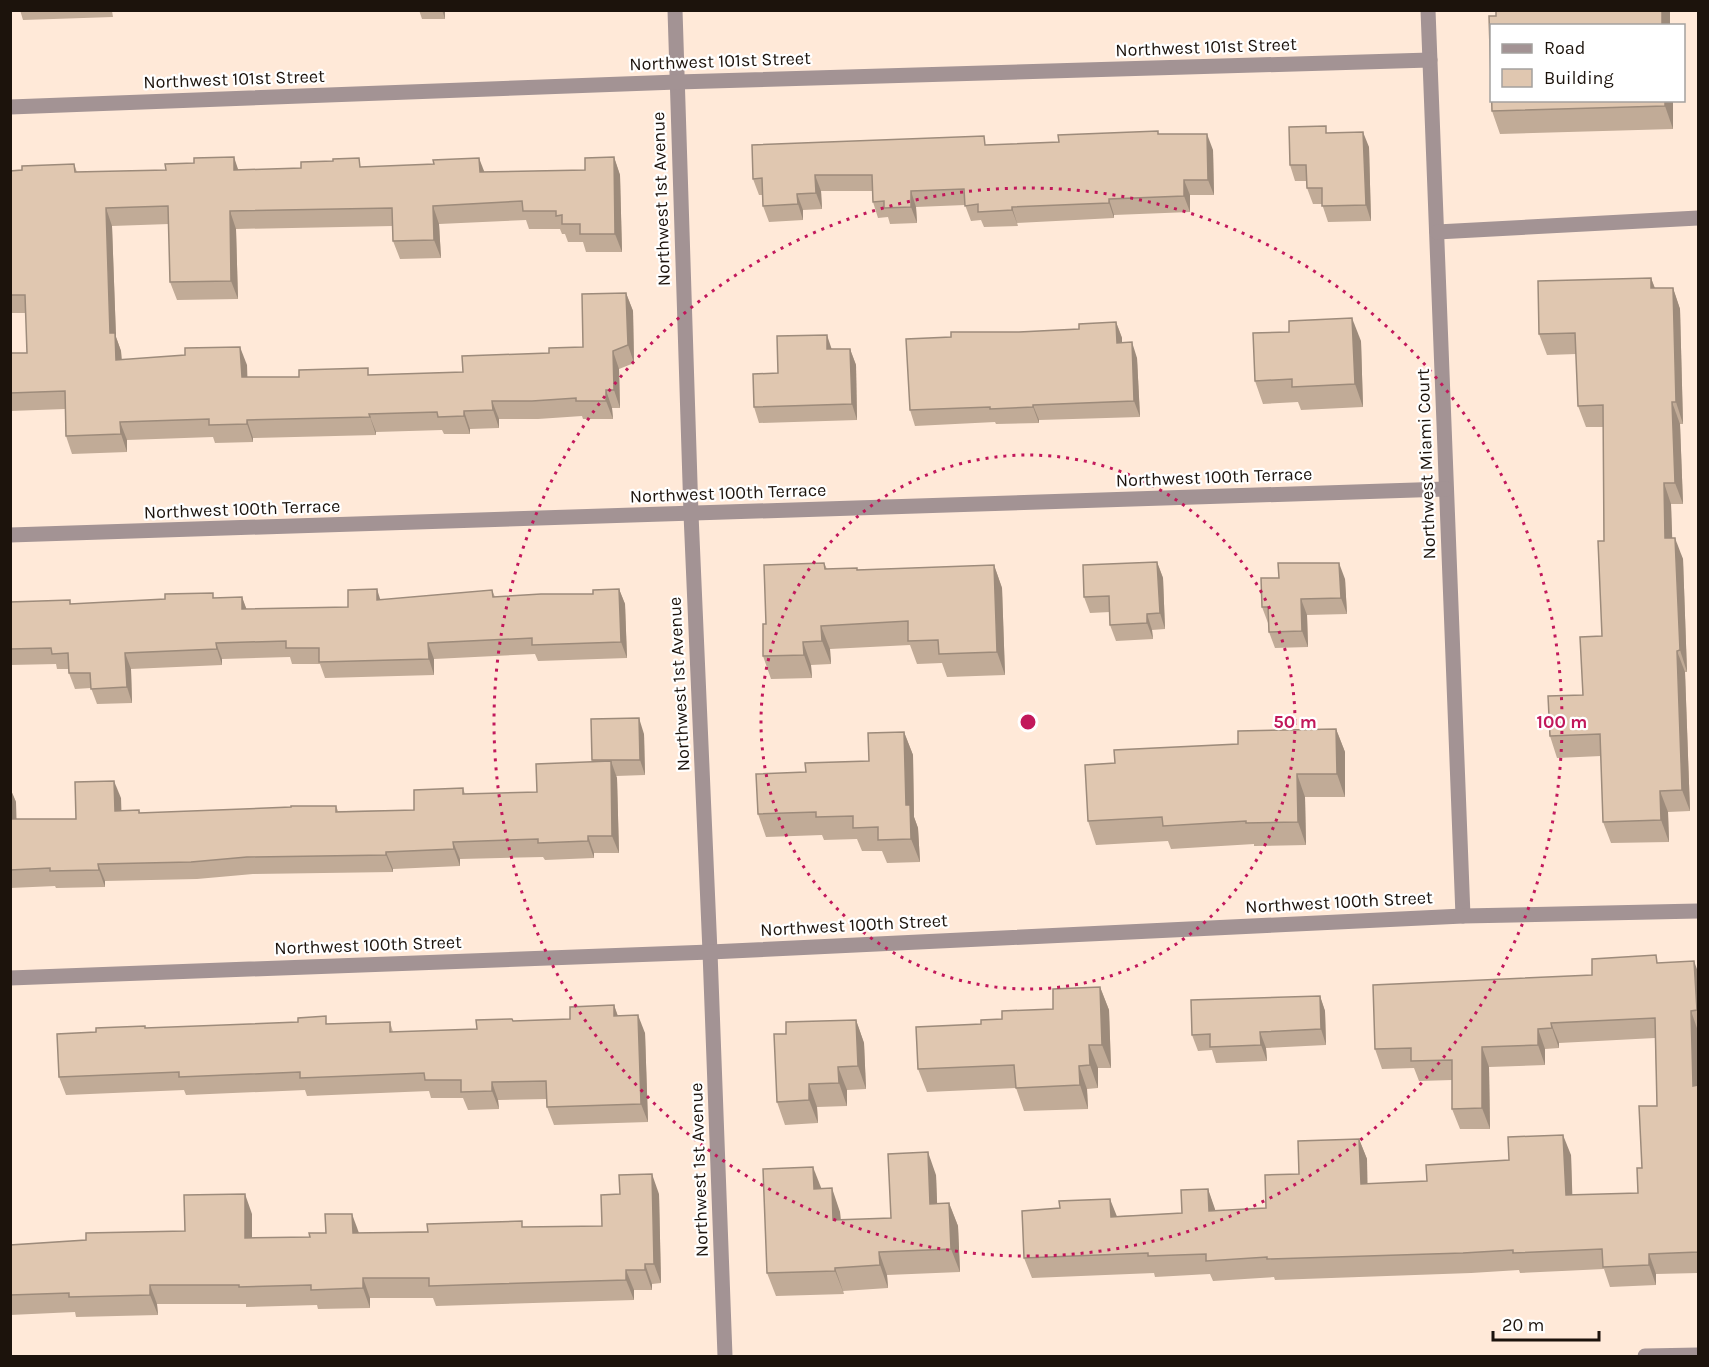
<svg xmlns="http://www.w3.org/2000/svg" width="1709" height="1367" font-family="Karla,sans-serif">
<rect width="100%" height="100%" fill="#ffe9d8"/>
<g fill="none" stroke-linecap="round" stroke-linejoin="round">
<g stroke="#a39394" stroke-width="15">
<path d="M675 10 691 514 710 952 725 1356"/>
<path d="M1428 10 1463 916"/>
<path d="M10 107 677 82 1430 60"/>
<path d="M1437 232 1698 218"/>
<path d="M10 535 1446 489"/>
<path d="M10 978 710 952 1463 916 1698 911"/>
<path d="M1645 1356 1698 1355"/>
</g>
</g>
<g fill="#c1ab97">
<path d="M20 10H128L112 11 113 17 23 20Z"/>
<path d="M419 10H445V19H422Z"/>
<path d="M1496 10H1670V26H1491V100H1673V129L1500 134 1492 111 1489 16H1496Z"/>
<path d="M1328 133 1369 147 1371 221 1328 222 1322 204H1313L1307 188 1306 181H1295L1290 165Z"/>
<path d="M1160 134 1213 150 1214 195H1190V212L1114 215V218L1017 223 1018 226 984 227 981 220 971 221 965 205 916 207 917 223 890 224 888 217 878 218 873 202 872 191H821L822 209 803 210V220L769 222 763 206 762 195H759L753 179 988 145 1059 142Z"/>
<path d="M614 157 620 175 622 252H586L583 242H568L565 234H562L560 229H529L526 220 439 224 441 258 400 259 393 241V226L236 229 238 299 177 300 170 282 169 224 112 226 116 337 121 351 122 359 247 365V377H299L463 372 549 353 583 347 626 293 633 311 634 363 619 369 620 408H612L613 419H583L582 416 538 419H499V428L470 429V434H444L442 430 376 432V435L253 438V442L215 443 213 437 127 440V452L72 454 66 436 65 409 10 411V353H27L26 313H10V171L74 164 77 172 238 170 362 167 484 172 585 170Z"/>
<path d="M1651 278 1655 288H1673L1680 309 1683 424H1680L1683 504H1671L1672 538 1683 559 1687 672H1685L1690 811 1668 812 1669 842 1611 843 1603 822 1601 756 1557 758 1550 736 1583 695 1602 636 1604 541 1603 427H1586L1578 406 1576 354 1547 355 1539 334Z"/>
<path d="M1116 322 1122 338V343L1137 358 1140 417 1039 420V423L996 424 995 422 915 426 910 410 1019 332 1079 329Z"/>
<path d="M1361 341 1363 407 1301 410 1298 402 1263 404 1255 381Z"/>
<path d="M832 349H850L856 365 857 420 759 423 754 407 778 373Z"/>
<path d="M1157 562 1163 578 1165 629 1152 630 1153 639 1116 641 1110 625V612L1090 613 1084 597Z"/>
<path d="M824 563 827 569 857 570 994 565 1002 588 1005 675 947 677 942 663 917 664 910 645 830 649 831 664 811 665 812 678 771 679 763 656 766 624Z"/>
<path d="M1345 579 1347 614 1307 615 1308 647 1275 648 1269 632 1268 623 1262 607Z"/>
<path d="M619 589 625 604 627 658 538 661 535 654 434 659V675L325 678 320 664H292L290 657 222 659V665L131 669 132 703 97 704 91 688 75 689 69 673V669H57L56 664 10 665V602L72 604 242 597 246 609 348 607 381 600 492 590 495 597 593 594Z"/>
<path d="M1336 729 1345 752V797H1305L1306 845 1254 846V844L1171 849 1168 841 1096 845 1088 821 1115 763Z"/>
<path d="M904 732 913 755 914 817 918 828 920 862 887 863 882 851H862L857 839 824 840 822 835 766 837 758 814 806 772 869 761Z"/>
<path d="M644 734 645 775 616 776 617 778 619 853H594V858L545 860 543 857 460 859V866L393 869V872L253 874 197 879 105 881V887L56 888 55 886 10 888V788L16 802V819H76L121 798V811L139 810 140 813 336 806 338 811 414 810 463 788 465 794 537 792 593 762 592 760Z"/>
<path d="M1659 963 1698 972V1273L1656 1274V1285L1610 1287 1604 1269 1520 1273 1519 1270 1471 1273 1275 1280 1274 1277 1213 1281 1210 1274 1155 1277 1154 1273 1032 1278 1024 1258 1060 1208 1117 1216 1182 1213 1208 1189 1215 1211 1266 1208 1299 1174 1359 1139 1367 1159V1184L1427 1181 1509 1160 1571 1155 1572 1195 1638 1193 1642 1168 1657 1106 1655 1038 1559 1043V1048L1545 1049V1065L1489 1067 1490 1129H1460L1452 1109V1080L1419 1081 1414 1068 1382 1069 1375 1049 1592 975Z"/>
<path d="M1100 987 1109 1010 1111 1068H1098V1088L1087 1089 1088 1109 1024 1111 1016 1088 927 1092 918 1069 981 1024 1002 1019 1053 1009Z"/>
<path d="M1320 996 1325 1011 1326 1045 1266 1048 1267 1061 1216 1063 1212 1050 1198 1051 1192 1035Z"/>
<path d="M614 1005 618 1016 645 1033 648 1122 554 1125 547 1107V1099L498 1100 499 1109 468 1110 463 1098H431L429 1091 307 1096 305 1090 186 1095 184 1090 66 1095 59 1077 96 1032 145 1028 390 1022 393 1032 477 1029 513 1021 570 1019Z"/>
<path d="M856 1020 864 1043 866 1089 847 1090V1106L817 1107 818 1123 785 1125 777 1102 786 1034Z"/>
<path d="M936 1175 937 1204 949 1203 958 1226 960 1272 887 1275 888 1288 843 1291 844 1294 776 1296 767 1273 821 1189 840 1212 841 1220 891 1218Z"/>
<path d="M659 1194 661 1283 652 1284V1290H634V1300L436 1306 433 1298H370V1308L318 1309 317 1305 246 1307V1304H157L158 1315 76 1317 75 1312 10 1315V1245L86 1240 185 1231 252 1214V1238L310 1237 359 1233 602 1226Z"/>
</g>
<g fill="#9d8b7b">
<path d="M442 10H445V19Z"/>
<rect x="1662" y="10" width="8" height="16"/>
<path d="M1665 100H1673V129L1665 106Z"/>
<path d="M1363 132 1369 147 1371 221 1366 205Z"/>
<path d="M1207 134 1213 150 1214 195 1208 180Z"/>
<path d="M234 157 240 175 234 170Z"/>
<path d="M614 157 620 175 622 252 615 234Z"/>
<path d="M479 158 486 176 480 172Z"/>
<path d="M815 175 821 191 822 209 816 193Z"/>
<path d="M1184 180 1190 195V212L1184 196Z"/>
<path d="M911 191 916 207 917 223 911 207Z"/>
<path d="M797 194 803 210V220L798 204Z"/>
<path d="M1109 199 1114 215V218L1109 203Z"/>
<path d="M433 206 439 224 441 258 434 240Z"/>
<path d="M1012 207 1017 223 1018 226 1012 210Z"/>
<path d="M106 208 112 226 116 337 121 351 122 378 116 360 110 333Z"/>
<path d="M230 211 236 229 238 299 231 281Z"/>
<path d="M1651 278 1659 300 1651 288Z"/>
<path d="M1673 288 1680 309 1683 424 1676 402Z"/>
<path d="M626 293 633 311 634 363 628 345Z"/>
<path d="M1352 318 1361 341 1363 407 1355 384Z"/>
<path d="M1116 322 1122 338V359L1117 343Z"/>
<path d="M827 335 832 350 827 349Z"/>
<path d="M1132 342 1137 358 1140 417 1134 401Z"/>
<path d="M240 347 247 365 248 395 242 377Z"/>
<path d="M850 349 856 365 857 420 852 404Z"/>
<path d="M613 351 619 369 620 408 614 390Z"/>
<path d="M606 390 612 408 613 419 606 401Z"/>
<path d="M492 401 499 419V428L493 410Z"/>
<path d="M1672 402 1680 424 1683 504 1675 483Z"/>
<path d="M1033 405 1039 420V423L1033 407Z"/>
<path d="M464 411 470 429V434L464 416Z"/>
<path d="M369 414 376 432V435Z"/>
<path d="M247 420 253 438V442L247 424Z"/>
<path d="M120 422 127 440V452L121 434Z"/>
<path d="M1664 483 1671 504 1673 560 1665 538Z"/>
<path d="M1675 538 1683 559 1687 672 1680 650Z"/>
<path d="M1157 562 1163 578 1165 629 1160 613Z"/>
<path d="M1339 563 1345 579 1347 614 1341 598Z"/>
<path d="M994 565 1002 588 1005 675 997 652Z"/>
<path d="M377 589 382 605 377 600Z"/>
<path d="M619 589 625 604 627 658 621 642Z"/>
<path d="M242 597 248 613 242 609Z"/>
<path d="M1301 599 1307 615 1308 647 1302 631Z"/>
<path d="M1147 614 1152 630 1153 639 1147 623Z"/>
<path d="M821 626 830 649 831 664 822 641Z"/>
<path d="M803 642 811 665 812 678 804 655Z"/>
<path d="M216 643 222 659V665L217 649Z"/>
<path d="M428 643 434 659V675L429 659Z"/>
<path d="M1677 651 1685 672 1690 811 1682 790Z"/>
<path d="M125 653 131 669 132 703 127 687Z"/>
<path d="M639 718 644 734 645 775 640 760Z"/>
<path d="M1336 729 1345 752V797L1337 774Z"/>
<path d="M904 732 913 755 914 817 918 828 920 862 911 839 906 805Z"/>
<path d="M611 761 617 778 619 853 612 836Z"/>
<path d="M1297 774 1305 797 1306 845 1298 822Z"/>
<path d="M114 781 121 798 122 828 115 811Z"/>
<path d="M10 788 16 802 17 836 11 819Z"/>
<path d="M1660 791 1668 812 1669 842 1661 820Z"/>
<path d="M588 836 594 853V858L588 841Z"/>
<path d="M453 842 460 859V866L454 849Z"/>
<path d="M386 852 393 869V872L386 855Z"/>
<path d="M98 864 105 881V887L99 870Z"/>
<path d="M1694 961 1698 972V1014L1697 1010Z"/>
<path d="M1100 987 1109 1010 1111 1068 1102 1045Z"/>
<path d="M1320 996 1325 1011 1326 1045 1321 1029Z"/>
<path d="M614 1005 620 1023 614 1016Z"/>
<path d="M1691 1011 1698 1031V1100L1693 1086Z"/>
<path d="M638 1015 645 1033 648 1122 641 1104Z"/>
<path d="M856 1020 864 1043 866 1089 858 1066Z"/>
<path d="M1551 1023 1559 1043V1048L1552 1028Z"/>
<path d="M1538 1029 1545 1049V1065L1538 1045Z"/>
<path d="M1260 1032 1266 1048 1267 1061 1261 1045Z"/>
<path d="M1089 1045 1098 1068V1088L1090 1065Z"/>
<path d="M1482 1047 1489 1067 1490 1129 1482 1108Z"/>
<path d="M1079 1066 1087 1089 1088 1109 1080 1085Z"/>
<path d="M838 1067 847 1090V1106L839 1083Z"/>
<path d="M492 1082 498 1100 499 1109 492 1091Z"/>
<path d="M809 1084 817 1107 818 1123 809 1100Z"/>
<path d="M1563 1135 1571 1155 1573 1215 1566 1195Z"/>
<path d="M1359 1139 1367 1159 1368 1205 1361 1184Z"/>
<path d="M928 1152 936 1175 938 1227 930 1204Z"/>
<path d="M813 1167 822 1190 814 1189Z"/>
<path d="M652 1174 659 1194 661 1283 654 1264Z"/>
<path d="M832 1188 840 1212 842 1243 833 1220Z"/>
<path d="M1208 1189 1215 1209 1216 1231 1209 1211Z"/>
<path d="M245 1194 252 1214V1258L245 1238Z"/>
<path d="M1110 1199 1118 1219 1111 1217Z"/>
<path d="M949 1203 958 1226 960 1272 951 1249Z"/>
<path d="M352 1214 359 1233H353Z"/>
<path d="M879 1252 887 1275 888 1288 880 1265Z"/>
<path d="M1649 1254 1656 1274V1285L1649 1265Z"/>
<path d="M645 1264 652 1284V1290L645 1270Z"/>
<path d="M835 1268 843 1291 844 1294 835 1271Z"/>
<path d="M626 1270 634 1290V1300L626 1280Z"/>
<path d="M363 1278 370 1298V1308L363 1288Z"/>
<path d="M150 1285 157 1304 158 1315 150 1295Z"/>
</g>
<g fill="#e0c7b0" stroke="#9d8b7b" stroke-width="1.5">
<path d="M1496 10H1662V26H1491V100H1665V106L1492 111 1489 16H1496Z"/>
<path d="M1326 126V133L1363 132 1366 205 1322 206V188H1307L1306 165H1290L1289 127Z"/>
<path d="M1158 131V134H1207L1208 180H1184V196L1109 199V203L1012 207V210L978 212V204L965 206 964 189 911 191V207L884 208V201L873 202 872 175H815L816 193 797 194 798 204 763 206 762 178 753 179 752 145 984 136 985 145 1059 142 1058 135Z"/>
<path d="M234 157V170L301 168V162L333 161V159L359 158 360 167 434 164 433 160 479 158 480 172 585 170V158L614 157 615 234H580V224H562V215L556 216V211H523L522 201 433 206 434 240 393 241 392 208 230 211 231 281 170 282 168 206 106 208 110 333H115L116 360 185 355V348L240 347 242 377H299V370L368 368V375L463 372 462 356 549 353V348L583 347 582 294 626 293 628 345 613 351 614 390H606V401H576V398L532 401H492L493 410 464 411V416L438 417 437 412 369 414 370 417 247 420V424L209 425V419L120 422 121 434 66 436 65 391 10 393V353H27L25 295H10V171L22 170V166L74 164 75 172 166 170 165 164 194 163V158Z"/>
<path d="M1651 278V288H1673L1676 402H1672L1675 483H1664L1665 538H1675L1680 650 1677 651 1682 790 1660 791 1661 820 1603 822 1600 734 1550 736 1548 696 1583 695 1580 637 1602 636 1598 541H1604L1603 405 1578 406 1575 333 1539 334 1538 281Z"/>
<path d="M1352 318 1355 384 1292 387V379L1255 381 1253 333 1289 332V321Z"/>
<path d="M1116 322 1117 343 1132 342 1134 401 1033 405V407L990 409V407L910 410 906 339 951 337V332H1019L1079 329V324Z"/>
<path d="M827 335V349H850L852 404 754 407 753 374 778 373 777 336Z"/>
<path d="M1157 562 1160 613 1147 614V623L1110 625 1109 596 1084 597 1083 565Z"/>
<path d="M824 563 825 569 857 568V570L994 565 997 652 939 654 938 640 908 641V621L821 626 822 641 803 642 804 655 763 656V624H766L764 565Z"/>
<path d="M1278 563H1339L1341 598 1301 599 1302 631 1269 632 1268 607H1262L1261 578H1279Z"/>
<path d="M377 589V600L492 590 493 597 541 594H593V590L619 589 621 642 532 645V638L428 643 429 659 319 662V648H286V641L216 643 217 649 125 653 127 687 91 689 90 673H69L68 653 52 654 51 648 10 649V602L70 600V604L165 599V594L213 593V598L242 597V609L348 607V590Z"/>
<path d="M639 718 640 760H592L591 719Z"/>
<path d="M1336 729 1337 774H1297L1298 822 1246 823V821L1163 826 1162 817 1088 821 1085 765 1115 763 1114 750 1238 744V731Z"/>
<path d="M904 732 906 805H910L911 839 878 840V827L853 828V816L816 817V812L758 814 756 774 806 772 805 763 869 761 868 733Z"/>
<path d="M611 761 612 836H588V841L538 843V839L453 842 454 849 386 852V855L247 857 191 862 98 864 99 870 50 871V868L10 870V808L11 819H76L75 782 114 781 115 811 139 810V813L291 807V806H336V812L414 810V790L463 788V794L537 792 536 764Z"/>
<path d="M1656 955 1657 963 1694 961 1697 1010 1691 1011 1693 1086 1698 1085V1252L1649 1254V1265L1603 1267 1602 1249 1513 1253V1250L1463 1253 1267 1259V1257L1206 1261V1254L1148 1256V1253L1024 1258 1022 1211 1060 1208 1059 1201 1110 1199 1111 1217 1182 1213 1181 1190 1208 1189 1209 1211 1266 1208 1265 1175 1299 1174 1298 1141 1359 1139 1361 1184 1427 1181 1426 1165 1509 1160 1508 1137 1563 1135 1566 1195 1638 1193 1637 1168H1642L1639 1106H1657L1655 1018 1551 1023 1552 1028 1538 1029V1045L1482 1047V1108L1452 1109V1060L1411 1061V1048L1375 1049 1373 985 1592 975V959Z"/>
<path d="M1100 987 1102 1045H1089L1090 1065 1079 1066 1080 1085 1016 1088 1014 1065 918 1069 916 1027 981 1024V1020L1002 1019V1011L1053 1009V989Z"/>
<path d="M1320 996 1321 1029 1260 1032 1261 1045 1210 1047V1034L1192 1035 1191 1000Z"/>
<path d="M614 1005V1016L638 1015 641 1104 547 1107 546 1081 492 1082V1091L461 1092V1080H425L424 1073 300 1078V1072L179 1077V1072L59 1077 57 1034 96 1032V1028L145 1026V1028L298 1022V1018L326 1016V1024L390 1022V1032L477 1029 476 1020 512 1019 513 1021 570 1019V1007Z"/>
<path d="M856 1020 858 1066 838 1067 839 1083 809 1084V1100L777 1102 774 1034H786V1022Z"/>
<path d="M928 1152 930 1204 949 1203 951 1249 879 1252 880 1265 835 1268V1271L767 1273 763 1169 813 1167 814 1189 832 1188 833 1220 891 1218 888 1154Z"/>
<path d="M652 1174 654 1264H645V1270H626V1280L429 1286V1278H363V1288L311 1290V1285L239 1287V1285H150V1295L69 1297V1293L10 1295V1245L86 1240V1233L185 1231 184 1195 245 1194V1238L310 1237 309 1233H326L325 1214H352L353 1233 428 1232 427 1224 522 1221V1227L602 1226 601 1195 620 1194 619 1175Z"/>
</g>
<g fill="none" stroke="#c2185b" stroke-width="3" stroke-dasharray="3 6">
<circle cx="1028" cy="722" r="267"/>
<circle cx="1028" cy="722" r="534"/>
</g>
<g text-anchor="middle" stroke-width="4.5" stroke-linejoin="round" paint-order="stroke">
<g font-size="18" fill="#1c130c" stroke="#fff">
<text transform="translate(1206 47) rotate(-2)" y="6">Northwest 101st Street</text>
<text transform="translate(720 61) rotate(-2)" y="6">Northwest 101st Street</text>
<text transform="translate(234 79) rotate(-2)" y="6">Northwest 101st Street</text>
<text transform="translate(661 199) rotate(-92)" y="6">Northwest 1st Avenue</text>
<text transform="translate(1426 464) rotate(-92)" y="6">Northwest Miami Court</text>
<text transform="translate(1214 477) rotate(-2)" y="6">Northwest 100th Terrace</text>
<text transform="translate(728 493) rotate(-2)" y="6">Northwest 100th Terrace</text>
<text transform="translate(242 509) rotate(-2)" y="6">Northwest 100th Terrace</text>
<text transform="translate(679 684) rotate(-93)" y="6">Northwest 1st Avenue</text>
<text transform="translate(1339 902) rotate(-3)" y="6">Northwest 100th Street</text>
<text transform="translate(854 925) rotate(-3)" y="6">Northwest 100th Street</text>
<text transform="translate(368 945) rotate(-2)" y="6">Northwest 100th Street</text>
<text transform="translate(699 1170) rotate(-92)" y="6">Northwest 1st Avenue</text>
</g>
</g>
<circle cx="1028" cy="722" r="9" fill="#c2185b" stroke="#fff" stroke-width="3"/>
<g font-size="18" text-anchor="middle" font-weight="bold" fill="#c2185b" stroke="#fff" stroke-width="4.5" stroke-linejoin="round" paint-order="stroke">
<text x="1295" y="728">50 m</text>
<text x="1562" y="728">100 m</text>
</g>
<rect width="1709" height="1367" fill="none" stroke="#1c130c" stroke-width="24"/>
<rect x="1490" y="24" width="195" height="78" fill="#ffffff" stroke="#a4a19e" stroke-width="1.5"/>
<rect x="1502" y="44" width="30" height="9" fill="#a39394" stroke="#a4a19e" stroke-width="1.5"/>
<text x="1544" y="54" font-size="18" fill="#1c130c">Road</text>
<rect x="1502" y="69" width="30" height="18" fill="#e0c7b0" stroke="#a4a19e" stroke-width="1.5"/>
<text x="1544" y="84" font-size="18" fill="#1c130c">Building</text>
<path d="M1493 1331v9h106v-9" fill="none" stroke="#1c130c" stroke-width="3"/>
<text x="1502" y="1331" font-size="18" fill="#1c130c" stroke="#ffffff" stroke-width="4.5" paint-order="stroke">20 m</text>
</svg>
